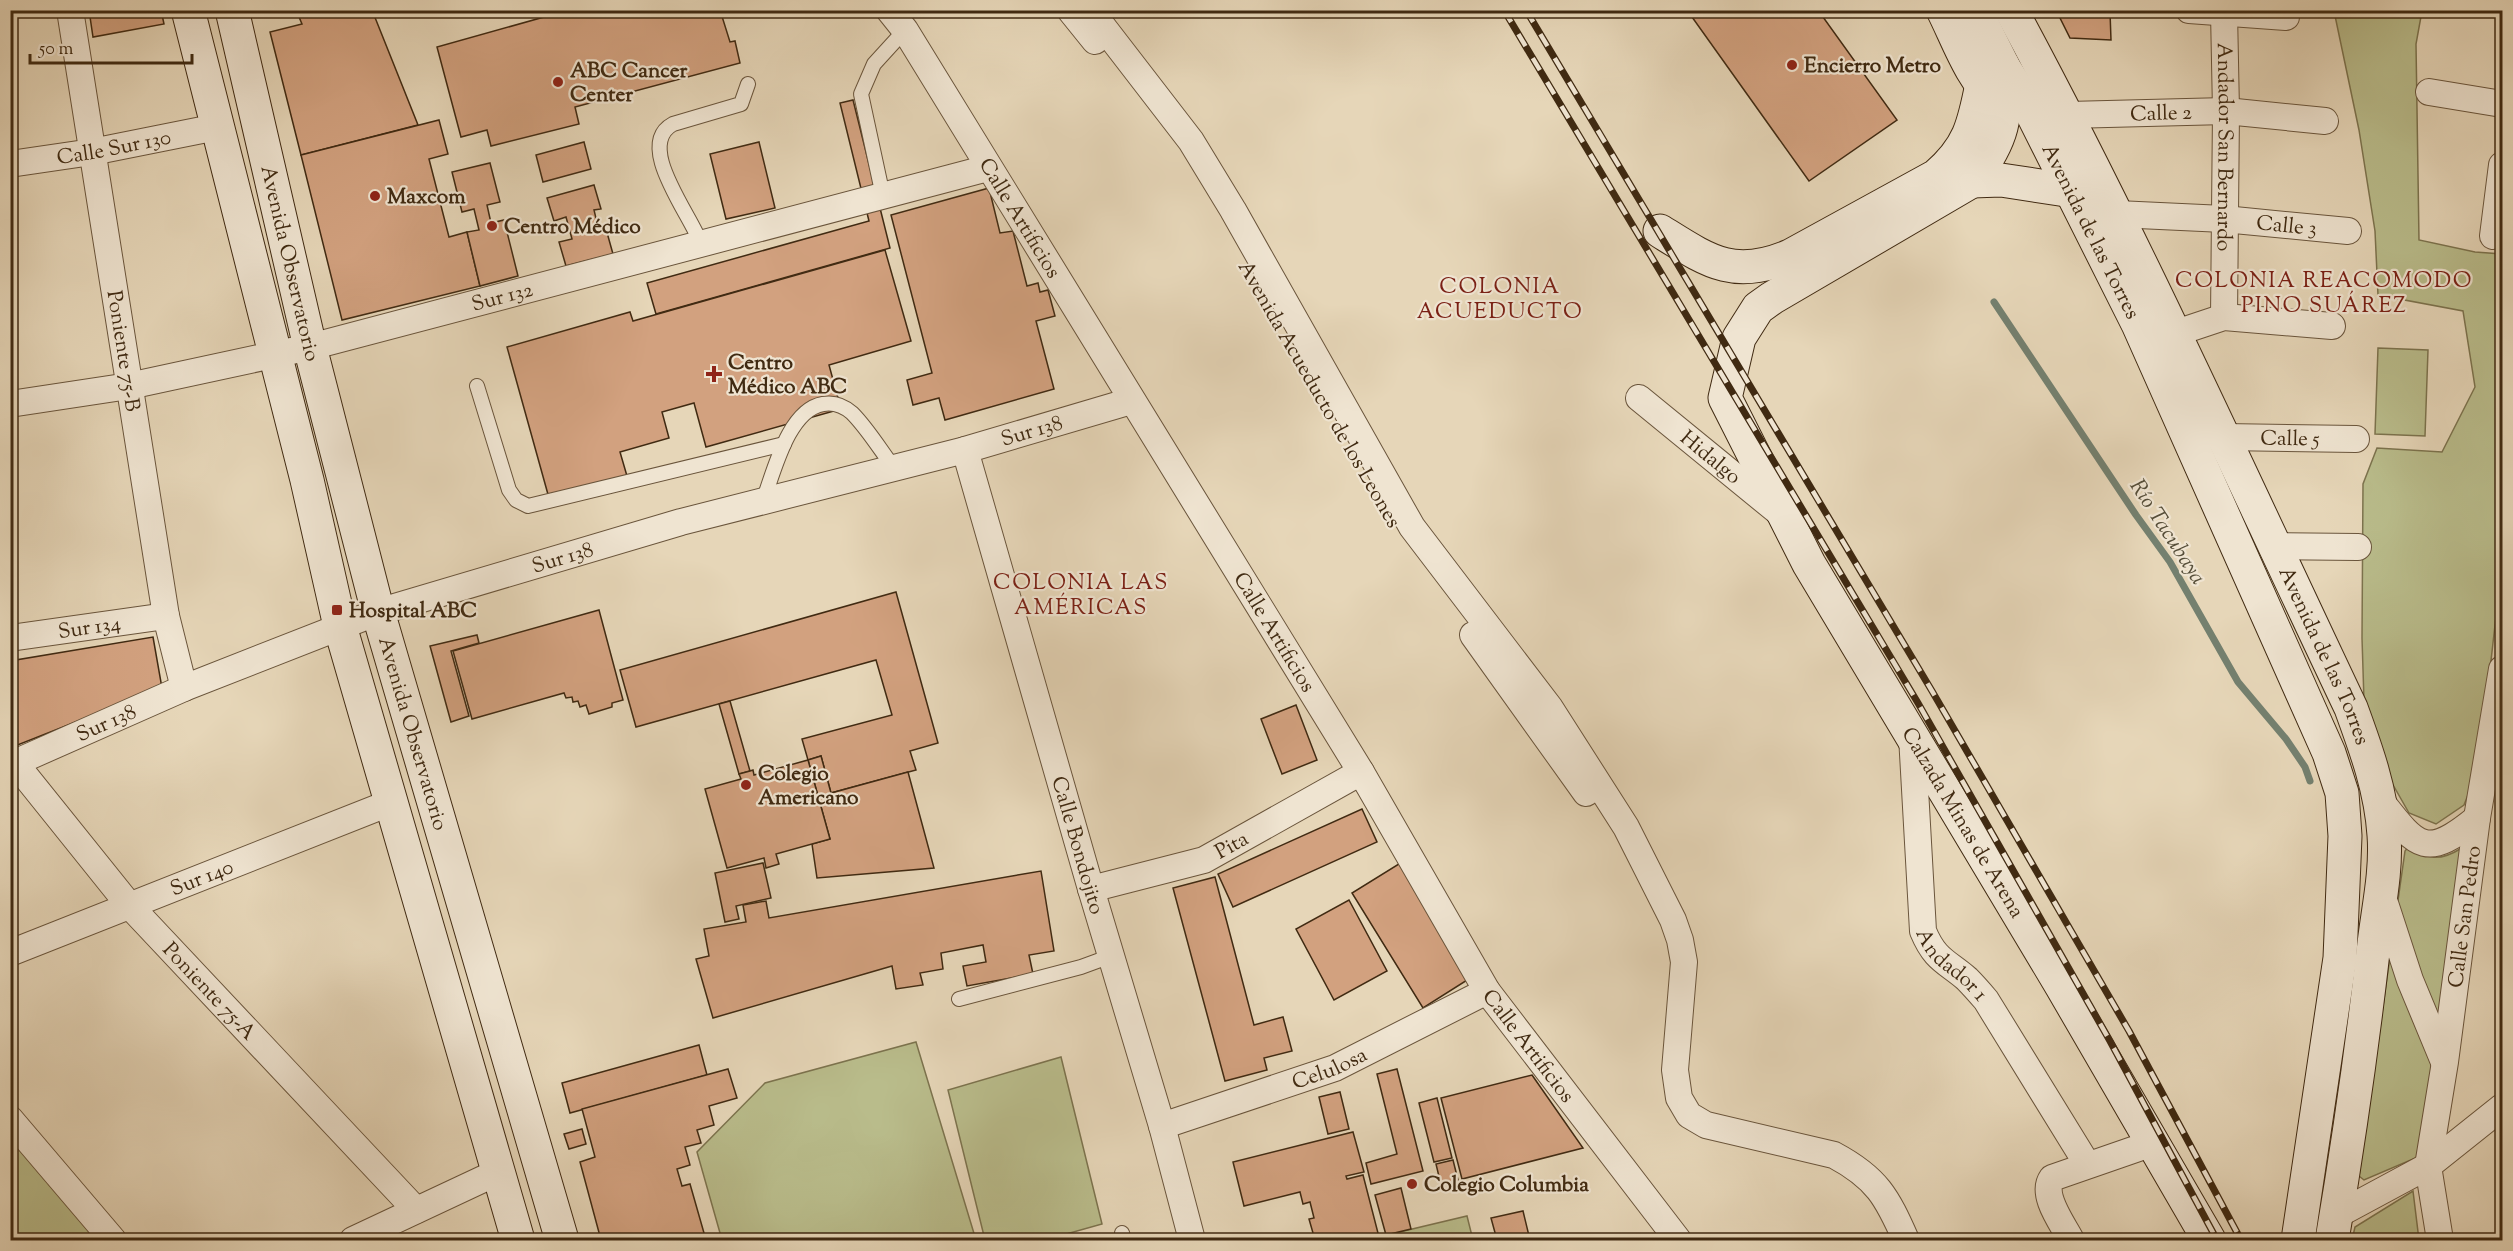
<svg xmlns="http://www.w3.org/2000/svg" width="2513" height="1251" font-family="'Sorts Mill Goudy',serif">
<rect width="100%" height="100%" fill="#e6d6b8"/>
<filter id="stains"><feTurbulence type="fractalNoise" baseFrequency=".00333" numOctaves="4"/><feColorMatrix values="0 0 0 0 .2 0 0 0 0 .09 0 0 0 0 .02 0 0 0 .5 -.17"/></filter>
<radialGradient id="worn" r=".72"><stop offset=".6" stop-color="#630" stop-opacity="0"/><stop offset="1" stop-color="#630" stop-opacity=".3"/></radialGradient>
<g fill="#b9bc8b" stroke="#7c734e" stroke-width="1.5">
<path d="M2334 11H2422L2416 44 2419 240 2475 252 2502 254V563L2479 767 2464 805 2436 824 2409 813 2376 755 2364 701 2362 638 2363 484 2377 448 2442 452 2475 387 2463 311 2378 295 2375 231 2359 130Z"/>
<path d="M2378 348 2428 350 2425 436 2375 434Z"/>
<path d="M2409 846C2426 860 2441 861 2460 849L2462 850 2425 1154 2364 1180 2359 1176 2405 851Z"/>
<path d="M916 1042 976 1240H722L697 1152 765 1083Z"/>
<path d="M1061 1057 1102 1224 1045 1240H985L948 1090Z"/>
<path d="M11 1136 96 1240H11Z"/>
<path d="M2413 1191 2419 1240H2352L2355 1227Z"/>
<path d="M1467 1216 1473 1240H1366Z"/>
</g>
<g fill="none" stroke-linecap="round" stroke-linejoin="round">
<path stroke="#74806f" stroke-width="7" d="M1994 302 2136 515 2170 562 2238 682 2286 739 2305 767 2310 781"/>
</g>
<g fill="#d2a17f" stroke="#402a12" stroke-width="1.5">
<path d="M89 10H161L164 24 93 37Z"/>
<path d="M296 10H372L418 125 301 155 270 32 302 24Z"/>
<path d="M569 10H720L730 42 735 41 740 63 575 107 579 124 491 146 487 130 461 137 437 47Z"/>
<path d="M1687 10H1818L1897 120 1809 181Z"/>
<path d="M2057 12H2110L2111 40 2070 38Z"/>
<path d="M853 100 890 248 656 314 647 283 869 221 840 103Z"/>
<path d="M439 120 448 154 429 159 449 237 467 232 480 286 342 320 301 155Z"/>
<path d="M584 142 591 169 543 182 536 155Z"/>
<path d="M759 142 775 208 726 219 710 154Z"/>
<path d="M490 163 500 202 487 205 491 223 504 220 518 276 480 286 467 232 479 230 474 209 462 212 452 172Z"/>
<path d="M594 185 601 209 594 210 599 231 606 229 613 254 566 266 559 242 572 239 566 217 554 221 547 198Z"/>
<path d="M989 188 1000 233 1013 231 1027 286 1038 283 1040 292 1048 290 1055 316 1036 321 1054 389 945 420 939 398 913 405 907 380 932 373 891 215Z"/>
<path d="M885 250 911 341 829 365 841 409 706 447 694 403 662 412 669 438 620 452 627 476 549 498 507 347 630 312 633 321Z"/>
<path d="M896 592 938 743 910 751 916 770 831 793 821 756 808 760 802 739 892 715 876 660 636 727 620 670Z"/>
<path d="M599 610 623 700 612 703V707L589 714 586 705 580 707 578 701 573 702 572 697 566 698 564 693 472 719 453 651Z"/>
<path d="M477 635 479 643 451 651 469 716 451 722 430 646Z"/>
<path d="M153 637 162 688 10 748V661Z"/>
<path d="M730 701 750 771 739 774 719 704Z"/>
<path d="M1296 705 1317 760 1282 774 1261 719Z"/>
<path d="M821 756 831 793 908 772 934 868 817 878 812 844 830 839 808 760Z"/>
<path d="M808 760 830 839 776 854 779 864 766 868 764 858 727 868 705 789 741 779 739 774 750 771 753 770 754 775Z"/>
<path d="M1362 809 1377 842 1233 907 1218 874Z"/>
<path d="M1402 862 1472 977 1423 1008 1352 893Z"/>
<path d="M763 863 771 898 736 906 739 919 725 922 715 873Z"/>
<path d="M1041 871 1054 951 1029 955 1033 974 967 986 963 966 986 962 983 945 941 953 943 969 920 973 923 985 896 989 892 966 713 1018 696 959 709 956 704 929 746 922 743 905 766 901 769 918Z"/>
<path d="M1215 877 1254 1025 1283 1017 1292 1051 1264 1058 1267 1070 1225 1081 1173 888Z"/>
<path d="M1349 900 1387 971 1334 1000 1296 929Z"/>
<path d="M699 1045 707 1075 570 1113 562 1083Z"/>
<path d="M728 1069 737 1098 709 1106 714 1125 697 1130 701 1143 685 1147 690 1165 677 1169 682 1186 690 1184 706 1240H601L580 1162 595 1157 582 1109Z"/>
<path d="M1397 1069 1423 1171 1371 1184 1366 1163 1397 1154 1377 1074Z"/>
<path d="M1532 1075 1583 1148 1462 1179 1441 1098Z"/>
<path d="M1340 1092 1349 1129 1328 1134 1319 1097Z"/>
<path d="M1437 1098 1452 1158 1434 1162 1419 1103Z"/>
<path d="M582 1129 586 1144 569 1149 564 1134Z"/>
<path d="M1353 1132 1364 1172 1346 1176 1347 1179 1363 1175 1379 1237 1366 1240H1315L1309 1219 1314 1218 1310 1202 1303 1204 1300 1192 1244 1206 1233 1162Z"/>
<path d="M1453 1160 1458 1180 1441 1185 1436 1164Z"/>
<path d="M1401 1188 1411 1229 1386 1235 1375 1195Z"/>
<path d="M1523 1211 1530 1240H1497L1491 1218Z"/>
</g>
<g fill="none" stroke-linecap="round" stroke-linejoin="round">
<defs>
<g id="lane">
<path d="M883 196 861 94 874 64 905 30"/>
<path d="M701 244C691 215 634 145 673 124L741 104 748 84"/>
<path d="M477 386 509 490 516 500 528 506 784 444"/>
<path d="M763 501C774 472 788 410 823 404 834 402 844 406 852 413 868 429 881 451 894 468"/>
<path d="M959 999 1081 967 1111 956"/>
<path d="M1122 1233 1124 1240"/>
</g>
<g id="street">
<path id="s1" d="M70 10 166 616 184 688"/>
<path id="s2" d="M889 10 905 30 1361 772 1487 991 1678 1240"/>
<path d="M1070 10 1095 41"/>
<path d="M1090 10 1191 141 1233 210 1412 527 1550 708 1626 827 1673 920 1680 940 1684 962 1675 1070 1679 1098 1689 1115 1706 1125 1834 1155C1877 1178 1887 1197 1906 1240"/>
<path d="M2189 10 2286 17"/>
<path id="s3" d="M2224 12 2226 111 2224 317"/>
<path d="M2429 92 2502 104"/>
<path id="s4" d="M2068 115 2226 111 2325 121"/>
<path id="s5" d="M10 164 92 152 217 127"/>
<path id="s6" d="M2117 214 2224 219 2348 231"/>
<path d="M2493 236 2502 165"/>
<path d="M2176 333 2224 317 2332 326"/>
<path id="s7" d="M1639 398 1781 514"/>
<path id="s8" d="M10 404 129 386 310 347 988 168"/>
<path id="s9" d="M2224 437 2356 439"/>
<path id="s10" d="M965 450 1091 889 1162 1126 1192 1240"/>
<path d="M2274 546 2358 547"/>
<path d="M1473 635 1586 793"/>
<path id="s11" d="M10 638 166 616"/>
<path id="s12" d="M1912 736 1923 931C1935 960 1946 961 1967 979 1974 986 1980 993 1986 1000L2087 1164"/>
<path id="s13" d="M15 763 129 905 416 1210"/>
<path id="s14" d="M10 765 184 688 378 612 681 522 965 450 1131 401"/>
<path d="M2381 801C2418 849 2427 859 2477 818"/>
<path id="s15" d="M1091 889 1204 860 1361 772"/>
<path d="M2382 894 2410 980 2444 1062"/>
<path id="s16" d="M10 953 392 802"/>
<path d="M10 1119 113 1240"/>
<path id="s17" d="M1162 1126 1335 1068 1487 991"/>
<path d="M2337 1215 2428 1166 2502 1107"/>
<path d="M353 1240 498 1172"/>
<path d="M2071 1240C2063 1224 2040 1195 2052 1178L2153 1143"/>
<path id="s18" d="M2440 1240 2428 1166 2445 1062 2477 818 2502 669"/>
</g>
<g id="secondary">
<path d="M188 10 307 480 340 626 518 1240"/>
<path id="s19" d="M232 10 310 347 378 612 562 1240"/>
<path d="M1943 10C1958 40 1971 79 1997 101"/>
<path id="s20" d="M1975 10 2003 66 2033 115 2138 324 2329 753 2342 793 2345 836 2340 958 2298 1240"/>
<path id="s21" d="M2011 10C2134 238 2240 474 2351 708 2366 749 2381 790 2384 835 2387 873 2377 914 2373 952 2362 1049 2348 1145 2332 1240"/>
<path id="s22" d="M2003 66C2007 119 2004 138 1972 181L1772 298 1758 308 1739 338 1725 398 1809 564 2061 985 2209 1240"/>
<path d="M1972 181 2001 180 2086 193"/>
<path d="M1660 231C1708 261 1733 280 1790 256L1936 176C1969 148 1974 125 1982 84"/>
</g>
</defs>
<use href="#lane" stroke="#6a553c" stroke-width="16"/>
<use href="#street" stroke="#6a553c" stroke-width="28"/>
<use href="#secondary" stroke="#402a12" stroke-width="35"/>
<use href="#lane" stroke="#efe4d1" stroke-width="14"/>
<use href="#street" stroke="#efe4d1" stroke-width="26"/>
<use href="#secondary" stroke="#efe4d1" stroke-width="33"/>
<defs>
<g id="rail">
<path d="M1504 10 1918 703 2110 1041 2217 1240"/>
<path d="M1526 10 1932 691 2129 1031 2241 1240"/>
</g>
</defs>
<use href="#rail" stroke="#402a12" stroke-width="7"/>
<use href="#rail" stroke="#efe4d1" stroke-width="4.5" stroke-dasharray="14" stroke-linecap="butt"/>
</g>
<g fill="#8f2418" stroke="#efe4d1" stroke-width="2">
<circle cx="1792" cy="65" r="6"/>
<circle cx="558" cy="82" r="6"/>
<circle cx="375" cy="196" r="6"/>
<circle cx="492" cy="226" r="6"/>
<path d="M711 365h6v6h6v6h-6v6h-6v-6h-6v-6h6z"/>
<rect x="331" y="604" width="12" height="12" rx="3"/>
<circle cx="746" cy="785" r="6"/>
<circle cx="1412" cy="1184" r="6"/>
</g>
<g text-anchor="middle" stroke-width="4.5" stroke-linejoin="round" paint-order="stroke">
<g font-size="21" font-weight="bold" fill="#402a12" stroke="#efe4d1" text-anchor="start">
<text x="1804" y="72">Encierro Metro</text>
<text x="570" y="77">ABC Cancer<tspan x="570" dy="24">Center</tspan></text>
<text x="387" y="203">Maxcom</text>
<text x="504" y="233">Centro Médico</text>
<text x="728" y="369">Centro<tspan x="728" dy="24">Médico ABC</tspan></text>
<text x="349" y="617">Hospital ABC</text>
<text x="758" y="780">Colegio<tspan x="758" dy="24">Americano</tspan></text>
<text x="1424" y="1191">Colegio Columbia</text>
</g>
<g font-size="21" fill="#402a12" stroke="#efe4d1">
<text dy="7" stroke="none"><textPath href="#s4" startOffset="93">Calle 2</textPath></text>
<text dy="7" stroke="none"><textPath href="#s5" startOffset="105">Calle Sur 130</textPath></text>
<text dy="7" stroke="none"><textPath href="#s3" startOffset="135">Andador San Bernardo</textPath></text>
<text dy="7" stroke="none"><textPath href="#s2" startOffset="246">Calle Artificios</textPath></text>
<text dy="7" stroke="none"><textPath href="#s6" startOffset="170">Calle 3</textPath></text>
<text dy="7" stroke="none"><textPath href="#s20" startOffset="250">Avenida de las Torres</textPath></text>
<text dy="7" stroke="none"><textPath href="#s19" startOffset="260">Avenida Observatorio</textPath></text>
<text dy="7" stroke="none"><textPath href="#s8" startOffset="504">Sur 132</textPath></text>
<text dy="7" stroke="none"><textPath href="#s1" startOffset="345">Poniente 75-B</textPath></text>
<text transform="translate(1320 394) rotate(60)" y="7">Avenida Acueducto de los Leones</text>
<text dy="7" stroke="none"><textPath href="#s14" startOffset="1077">Sur 138</textPath></text>
<text dy="7" stroke="none"><textPath href="#s9" startOffset="66">Calle 5</textPath></text>
<text dy="7" stroke="none"><textPath href="#s7" startOffset="93">Hidalgo</textPath></text>
<text dy="7" stroke="none"><textPath href="#s14" startOffset="591">Sur 138</textPath></text>
<text dy="7" stroke="none"><textPath href="#s11" startOffset="80">Sur 134</textPath></text>
<text dy="7" stroke="none"><textPath href="#s2" startOffset="732">Calle Artificios</textPath></text>
<text dy="7" stroke="none"><textPath href="#s21" startOffset="718">Avenida de las Torres</textPath></text>
<text dy="7" stroke="none"><textPath href="#s14" startOffset="105">Sur 138</textPath></text>
<text dy="7" stroke="none"><textPath href="#s19" startOffset="746">Avenida Observatorio</textPath></text>
<text dy="7" stroke="none"><textPath href="#s22" startOffset="956">Calzada Minas de Arena</textPath></text>
<text dy="7" stroke="none"><textPath href="#s10" startOffset="411">Calle Bondojito</textPath></text>
<text dy="7" stroke="none"><textPath href="#s15" startOffset="148">Pita</textPath></text>
<text dy="7" stroke="none"><textPath href="#s16" startOffset="206">Sur 140</textPath></text>
<text dy="7" stroke="none"><textPath href="#s18" startOffset="327">Calle San Pedro</textPath></text>
<text dy="7" stroke="none"><textPath href="#s12" startOffset="240">Andador 1</textPath></text>
<text dy="7" stroke="none"><textPath href="#s13" startOffset="300">Poniente 75-A</textPath></text>
<text dy="7" stroke="none"><textPath href="#s2" startOffset="1218">Calle Artificios</textPath></text>
<text dy="7" stroke="none"><textPath href="#s17" startOffset="177">Celulosa</textPath></text>
</g>
<g font-size="22" letter-spacing="1.5" fill="#7a1f14" stroke="#efe4d1">
<text x="2324" y="287">COLONIA REACOMODO<tspan x="2324" dy="25">PINO SUÁREZ</tspan></text>
<text x="1500" y="293">COLONIA<tspan x="1500" dy="25">ACUEDUCTO</tspan></text>
<text x="1081" y="589">COLONIA LAS<tspan x="1081" dy="25">AMÉRICAS</tspan></text>
</g>
<g font-size="22" font-style="italic" fill="#564e39" stroke="#efe4d1">
<text transform="translate(2169 531) rotate(57)" y="8">Río Tacubaya</text>
</g>
</g>
<rect width="2513" height="1251" fill="none" stroke="#e6d6b8" stroke-width="36"/>
<rect x="12" y="12" width="2489" height="1227" fill="none" stroke="#402a12" stroke-width="3"/>
<rect x="18" y="18" width="2477" height="1215" fill="none" stroke="#402a12" stroke-width="1.5"/>
<path d="M30 54v9h162v-9" fill="none" stroke="#402a12" stroke-width="3"/>
<text x="39" y="54" font-size="18" fill="#402a12" stroke="#efe4d1" stroke-width="4.5" paint-order="stroke">50 m</text>
<rect width="100%" height="100%" filter="url(#stains)"/>
<rect width="100%" height="100%" fill="url(#worn)"/>
</svg>
